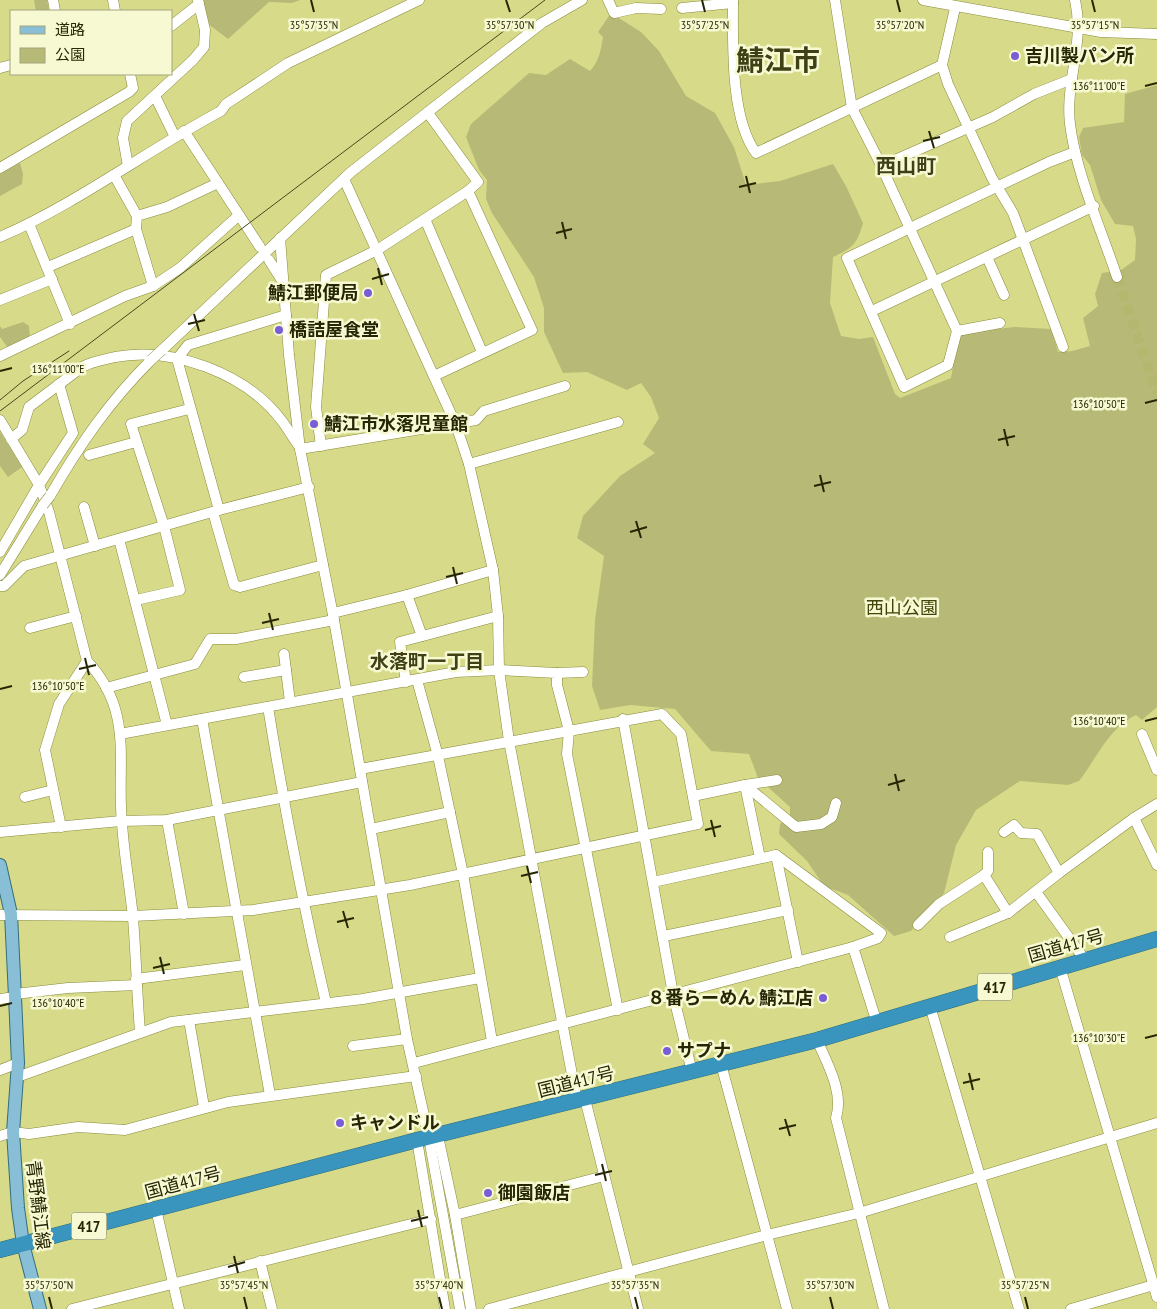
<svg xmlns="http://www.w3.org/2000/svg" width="1157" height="1309" font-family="'PT Sans Narrow','Noto Sans JP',sans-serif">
<rect width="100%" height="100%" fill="#d7db89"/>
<g fill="#b7ba76">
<path d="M34 0H47L49 11H36Z"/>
<path d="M202 0H300L292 3 269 2 228 39 207 23Z"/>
<path d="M611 13 641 32 659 51 686 96 715 113 734 147 746 185 780 181 833 164 846 186 863 223C857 244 853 248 833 257L830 303 841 336 859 339 873 337 895 394 900 398 951 378 959 333 1015 327 1051 329 1058 352 1072 351 1090 346 1083 318 1098 306 1095 294 1102 273 1121 270 1135 260 1136 239 1133 226 1115 224 1101 200 1090 165 1082 155 1079 137 1083 128 1124 122 1125 94 1157 85V707L1142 720 1136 715C1108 729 1097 758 1079 781L1068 785 1020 781 976 810 956 845 944 893 911 931 894 936 848 895 824 886 807 861 779 834 780 824 790 815V807L758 778 749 754 711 751 675 709 630 705 600 710 592 686 595 620 604 556 577 538 583 516 620 476 655 453 643 444 659 418 651 397 641 383 627 390 587 372 563 373 544 332V308L534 277 492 213 486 199 487 180 479 170 466 137 471 124 529 73 546 75 570 59 590 71C599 61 601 50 603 37L598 32Z"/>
<path d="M20 163 23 174 22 184 0 196V174Z"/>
<path d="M23 322 29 326 30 338 8 348 0 337V326L2 329Z"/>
<path d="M0 432 22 467 8 477 0 466Z"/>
</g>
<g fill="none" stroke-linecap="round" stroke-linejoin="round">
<path stroke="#b4b76e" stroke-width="10" stroke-dasharray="10 5" stroke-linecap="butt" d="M1117 277 1157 393"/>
<defs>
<g id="minor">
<path d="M53 0 55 11"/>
<path d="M113 0 115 11"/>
<path d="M608 0 614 13 636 8 661 9"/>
<path d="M733 0C733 43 730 118 756 153L942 65"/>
<path d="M835 0 852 108 878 159 957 331"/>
<path d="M923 0 1101 32 1157 34"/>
<path d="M1075 0C1085 43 1065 82 1070 124 1076 173 1101 229 1117 277"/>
<path d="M682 8 733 3"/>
<path d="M955 8 942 65 948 84 992 178 1013 213 1063 347"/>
<path d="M171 26 199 4"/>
<path d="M0 68 11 65"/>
<path d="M155 96 175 137"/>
<path d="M184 131 260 247"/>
<path d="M128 166 123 138 127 121 193 60 204 47 205 30 198 0"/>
<path d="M881 166 993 117 1034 94 1072 79"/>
<path d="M0 168 129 92 133 88 130 74"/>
<path d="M114 175 137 216"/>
<path d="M344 179 456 425 469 464 493 570 498 616 499 670 509 741 577 1101"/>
<path d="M425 219 482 352"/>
<path d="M29 224 70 324"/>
<path d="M136 229 153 286"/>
<path d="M0 237C78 203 146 151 221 111L226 104 288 63 419 0"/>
<path d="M280 238 289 355 300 449 334 620 407 1039 429 1138 460 1309"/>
<path d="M987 257 1004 295"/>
<path d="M269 260 283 282"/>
<path d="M48 267 136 229 137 216 167 207 218 183"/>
<path d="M0 300 52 279"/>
<path d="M872 311 1094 206"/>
<path d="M1000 323 957 331 948 365 904 387 847 258 1049 162 1075 152"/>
<path d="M162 350 351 172 542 23 582 0"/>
<path d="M0 356 125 296 153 286 180 268 238 216"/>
<path d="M434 376 532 330 468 191"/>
<path d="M59 384 73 433 39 485 49 512 87 661C135 712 116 763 122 823 124 855 130 887 133 918 136 956 137 994 140 1032"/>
<path d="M0 420 39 485 0 552"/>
<path d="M11 439 22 430 29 407 82 367C92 361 103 360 115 357 172 346 246 373 282 421 288 429 293 438 299 446"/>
<path d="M321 446 316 407 326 275 377 250 468 191 478 182 428 113"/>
<path d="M300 449 476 420 484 411 565 386"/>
<path d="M89 455 136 442"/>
<path d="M469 464 618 422"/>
<path d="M50 496C80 444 109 402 151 360"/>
<path d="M84 507 95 546"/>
<path d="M219 510 177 359 188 345 286 315"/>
<path d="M213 512 234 585 240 587 323 565"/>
<path d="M119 539 167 725"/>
<path d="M0 575 43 505"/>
<path d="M0 586H4L24 566 219 510 309 487"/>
<path d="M407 595 422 636"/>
<path d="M136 600 180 590 164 526 131 424 189 409"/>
<path d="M333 613 407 595 493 570"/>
<path d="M30 628 76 616"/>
<path d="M284 654 290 702"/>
<path d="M557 673 583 672"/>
<path d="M244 677 286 670"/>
<path d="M417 680 438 756 463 874 492 1041"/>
<path d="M406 682 400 642 498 616"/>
<path d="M106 688 195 664 210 639H236L334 620"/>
<path d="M268 707C284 806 303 905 326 1003"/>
<path d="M202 719 270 1095"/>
<path d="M623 719 673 994 692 1072"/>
<path d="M120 734 456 672 499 670 557 673V685L569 731 567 754 618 1010"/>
<path d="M1142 734 1157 770"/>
<path d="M777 780 745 785 796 827 821 824 832 817 836 803"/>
<path d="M693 796 745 785 760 858"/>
<path d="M25 797 53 790"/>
<path d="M1134 818 1157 865"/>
<path d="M167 820 184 914"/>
<path d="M61 827 45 750 59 704 87 661"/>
<path d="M371 829 450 812"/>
<path d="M0 832 121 821 167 820 362 782"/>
<path d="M1004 832 1014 825 1021 833 1037 834 1059 873"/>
<path d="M776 855 881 933 878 938 853 947"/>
<path d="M984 875 988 871V852"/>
<path d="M653 882 776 855 798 962"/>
<path d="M1036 892 1085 960"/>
<path d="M0 915 133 916 253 910 410 885 698 824 681 734 662 714 360 769"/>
<path d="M918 925 939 904 984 875 1008 913"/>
<path d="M664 936 788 910"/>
<path d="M950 937 1008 913 1059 873 1134 818 1157 804"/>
<path d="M1060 967 1157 1297"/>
<path d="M136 979 245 965"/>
<path d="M15 994 68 988 137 985"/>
<path d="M0 999 15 997"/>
<path d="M930 1006 1019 1309"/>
<path d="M189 1020 204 1107"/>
<path d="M817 1040C827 1063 844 1092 836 1118L884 1309"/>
<path d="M353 1046 407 1039"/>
<path d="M414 1063 853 947 877 1023"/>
<path d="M721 1064 787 1309"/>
<path d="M0 1070 18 1063"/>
<path d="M17 1077 171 1022 363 999 480 978"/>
<path d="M585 1099 638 1309"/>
<path d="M0 1136 13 1132 29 1134 78 1127 125 1130 228 1102 416 1076"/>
<path d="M438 1136 455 1215 471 1309"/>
<path d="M417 1140 445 1309"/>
<path d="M156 1209 179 1309"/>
<path d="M455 1215 604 1176"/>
<path d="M260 1261 272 1309"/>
<path d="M72 1309 431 1219"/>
<path d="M489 1309 767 1235 859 1213 1157 1123"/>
<path d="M1071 1309 1157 1284"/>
</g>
<path id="major" d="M0 865 11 914 15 997 18 1063 13 1132 18 1208 23 1244 40 1309"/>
<path id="highway" d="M0 1250 417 1140 817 1040 1157 939"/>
</defs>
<use href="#minor" stroke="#898b3a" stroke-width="11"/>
<use href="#major" stroke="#326e7c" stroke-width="14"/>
<use href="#highway" stroke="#326e7c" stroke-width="16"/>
<use href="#minor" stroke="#fff" stroke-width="10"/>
<use href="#major" stroke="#88bfd7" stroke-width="12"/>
<use href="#highway" stroke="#3995bd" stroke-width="15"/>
<g stroke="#47481d" stroke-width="1">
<path d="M0 400 23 381 69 351"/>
<path d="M0 411 545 0"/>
</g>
<defs>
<g id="minor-bridge">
<path d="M151 360 162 350"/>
<path d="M43 505 50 496"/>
</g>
</defs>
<use href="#minor-bridge" stroke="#898b3a" stroke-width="11" stroke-linecap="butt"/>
<use href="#minor-bridge" stroke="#fff" stroke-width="10"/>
</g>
<path fill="none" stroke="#262604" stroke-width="2" d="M311 0 314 12M506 0 510 12M702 0 705 12M897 0 900 12M1092 0 1095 12M1145 86 1157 83M929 131 934 148M923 141 940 137M746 176 750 193M739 187 756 183M562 222 566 239M556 233 572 229M378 268 382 285M372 279 389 274M194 314 199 331M188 324 205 320M0 371 12 368M1145 403 1157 400M1004 429 1008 446M998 440 1015 436M820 475 824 492M814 486 831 482M636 521 641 538M630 532 647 527M453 567 457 584M446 577 463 573M269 613 273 630M262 623 279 619M85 658 89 675M79 669 96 665M0 689 12 686M1145 721 1157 718M895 774 899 791M888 785 905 780M711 820 715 837M705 830 721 826M527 866 531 883M521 876 538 872M343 911 348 928M337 922 354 918M160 957 164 974M153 968 170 964M0 1006 12 1003M1145 1038 1157 1035M969 1073 973 1090M963 1083 980 1079M785 1119 790 1136M779 1129 796 1125M602 1164 606 1181M595 1175 612 1171M418 1210 422 1227M411 1221 428 1217M234 1256 238 1273M228 1267 245 1262M49 1297 52 1309M244 1297 247 1309M439 1297 442 1309M635 1297 638 1309M830 1297 833 1309M1025 1297 1028 1309"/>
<g fill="#795cd7" stroke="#f6f9d1" stroke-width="2">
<circle cx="1015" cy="56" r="5"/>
<circle cx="368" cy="293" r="5"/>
<circle cx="279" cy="330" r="5"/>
<circle cx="314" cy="424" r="5"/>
<circle cx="823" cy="998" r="5"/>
<circle cx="667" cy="1051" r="5"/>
<circle cx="340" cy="1123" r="5"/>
<circle cx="488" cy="1193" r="5"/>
</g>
<g text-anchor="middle" stroke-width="5" stroke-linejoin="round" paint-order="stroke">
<g fill="#f6f9d1" stroke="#646542" stroke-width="1">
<rect x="977.5" y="973.5" width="35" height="27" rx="4"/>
<rect x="71.5" y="1212.5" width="35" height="27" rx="4"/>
</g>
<g font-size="16" font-weight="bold" fill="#262604">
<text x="995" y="993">417</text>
<text x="89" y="1232">417</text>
</g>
<g font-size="18" font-weight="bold" fill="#262604" stroke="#f6f9d1" text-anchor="start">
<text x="1025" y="62">吉川製パン所</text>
<text x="358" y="299" text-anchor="end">鯖江郵便局</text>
<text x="289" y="336">橋詰屋食堂</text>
<text x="324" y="430">鯖江市水落児童館</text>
<text x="813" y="1004" text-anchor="end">８番らーめん 鯖江店</text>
<text x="677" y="1057">サプナ</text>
<text x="350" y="1129">キャンドル</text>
<text x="498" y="1199">御園飯店</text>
</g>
<g font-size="18" fill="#434409" stroke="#f6f9d1">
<text x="902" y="614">西山公園</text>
</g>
<g font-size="18" fill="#262604" stroke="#f6f9d1">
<text transform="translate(1066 946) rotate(-16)" y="6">国道417号</text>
<text transform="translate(576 1082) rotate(-14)" y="6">国道417号</text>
<text transform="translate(183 1183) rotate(-15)" y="6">国道417号</text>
<text transform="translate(38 1205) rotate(83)" y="6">青野鯖江線</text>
</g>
<g font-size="19" font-weight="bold" fill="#3f4015" stroke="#f6f9d1">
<text x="427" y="668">水落町一丁目</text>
</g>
<g font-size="20" font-weight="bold" fill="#3f4015" stroke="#f6f9d1">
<text x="906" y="173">西山町</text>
</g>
<g font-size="28" font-weight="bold" fill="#3f4015" stroke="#f6f9d1">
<text x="778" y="70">鯖江市</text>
</g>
</g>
<g font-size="12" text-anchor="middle" fill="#262604" stroke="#f6f9d1" stroke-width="5" stroke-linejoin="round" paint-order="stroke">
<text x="314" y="29">35°57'35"N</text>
<text x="510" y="29">35°57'30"N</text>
<text x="705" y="29">35°57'25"N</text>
<text x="900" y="29">35°57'20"N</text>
<text x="1095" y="29">35°57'15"N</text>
<text x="1099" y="90">136°11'00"E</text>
<text x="58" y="373">136°11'00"E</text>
<text x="1099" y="408">136°10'50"E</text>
<text x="58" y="690">136°10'50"E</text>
<text x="1099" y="725">136°10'40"E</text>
<text x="58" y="1007">136°10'40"E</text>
<text x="1099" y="1042">136°10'30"E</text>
<text x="49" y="1289">35°57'50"N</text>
<text x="244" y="1289">35°57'45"N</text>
<text x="439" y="1289">35°57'40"N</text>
<text x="635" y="1289">35°57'35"N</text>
<text x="830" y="1289">35°57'30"N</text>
<text x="1025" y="1289">35°57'25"N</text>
</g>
<rect x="10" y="10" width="162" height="65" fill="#f6f9d1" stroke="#a3a57f"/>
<rect x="20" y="26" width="25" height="8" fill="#88bfd7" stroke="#a3a57f"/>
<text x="55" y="35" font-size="15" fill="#262604">道路</text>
<rect x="20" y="48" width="25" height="15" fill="#b7ba76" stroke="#a3a57f"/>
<text x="55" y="60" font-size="15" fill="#262604">公園</text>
</svg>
